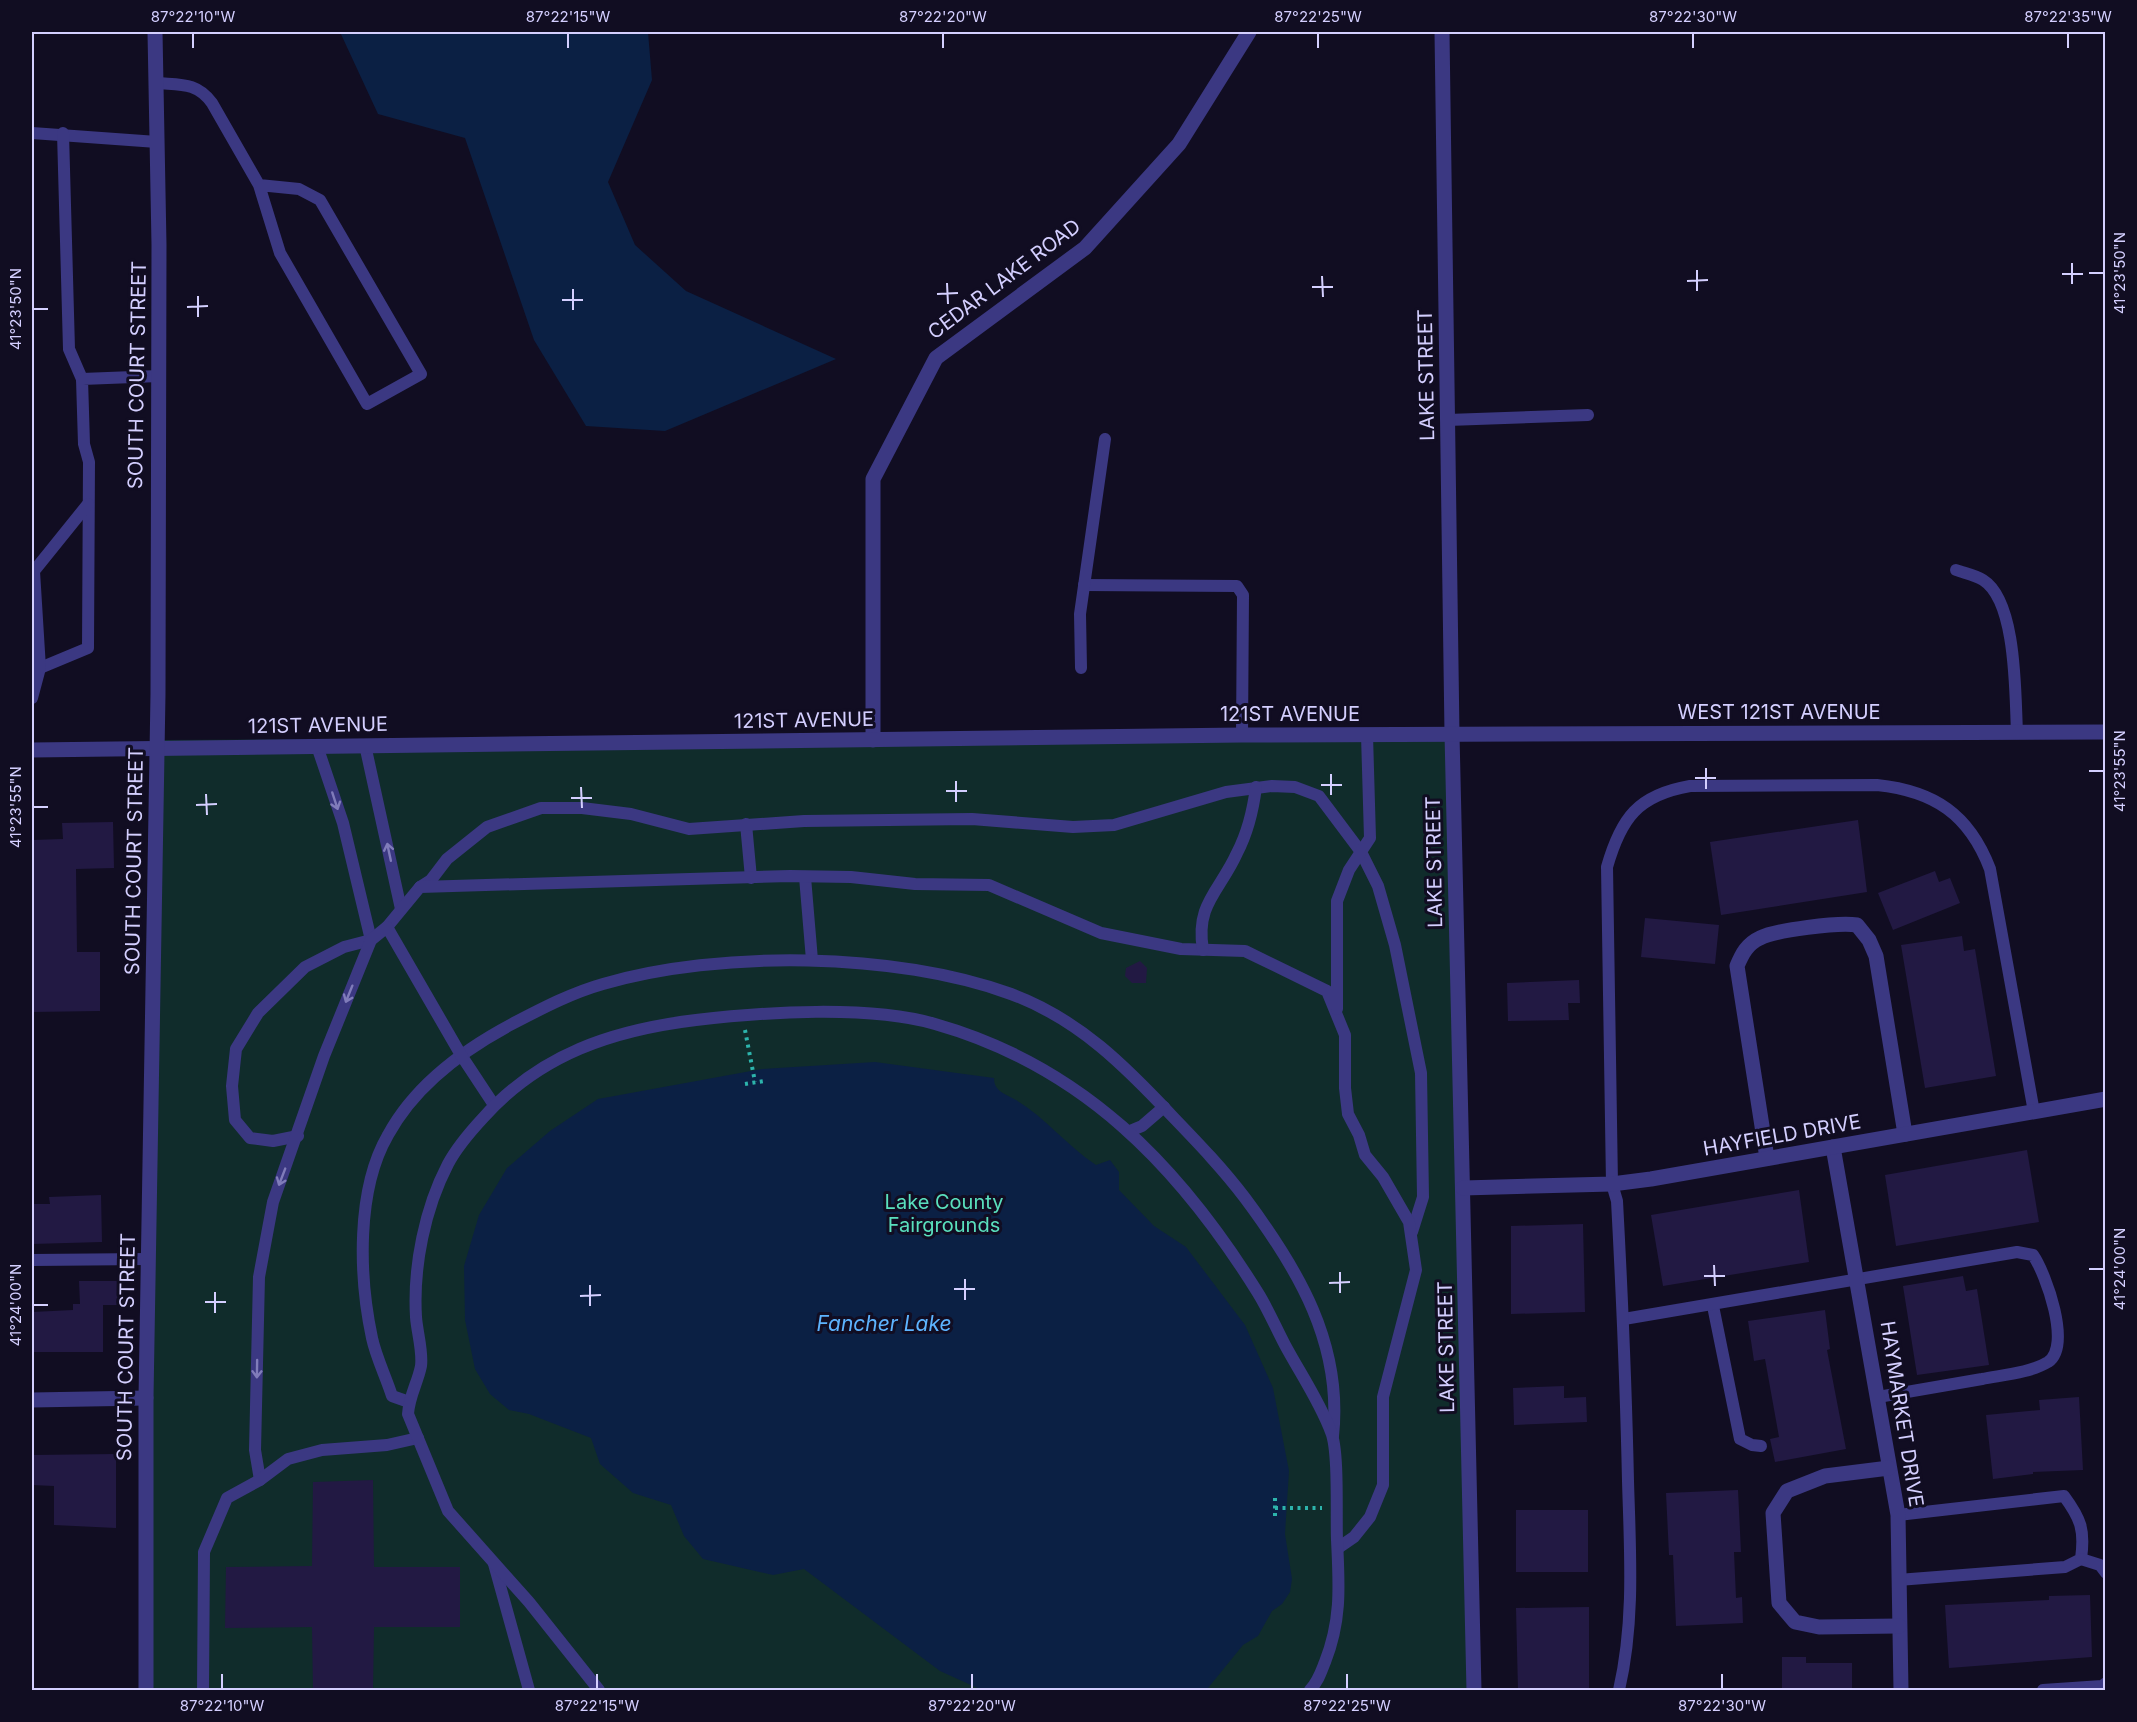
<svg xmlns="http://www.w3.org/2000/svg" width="2137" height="1722" font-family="Inter,sans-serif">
<rect width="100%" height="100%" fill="#110d22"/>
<path fill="#102c2b" d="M1452 734 1472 1690H144L153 740Z"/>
<g fill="#0b2044">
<path d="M340 32H648L652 80 608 182 635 245 686 291 836 359 665 431 586 426 534 340 465 138 378 114Z"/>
<path d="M875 1062 994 1078C994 1092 1006 1094 1016 1100 1046 1118 1067 1146 1096 1165L1110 1160 1119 1172V1190L1154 1226 1186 1247 1245 1325 1273 1388 1289 1471 1285 1534 1292 1579 1290 1592 1282 1604 1272 1611 1258 1636 1243 1645 1208 1688 1203 1690H982L940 1671 804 1569 773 1575 703 1559 684 1536 671 1505 633 1493 600 1464 591 1438 529 1414 509 1410 490 1394 475 1369 465 1320 464 1266 479 1215 507 1168 550 1131 598 1099 762 1069Z"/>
</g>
<g fill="#221943">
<path d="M1858 820 1867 892 1721 915 1710 842Z"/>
<path d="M113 822 114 868 76 869 77 952H100V1011L32 1012V840L63 839 62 823Z"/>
<path d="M1935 871 1939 882 1950 878 1960 903 1893 930 1878 893Z"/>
<path d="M1645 918 1719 925 1715 964 1641 957Z"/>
<path d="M1962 936 1964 951 1975 949 1996 1076 1925 1088 1901 945Z"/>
<path d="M1140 961 1147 968 1146 983H1132L1125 976 1126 968Z"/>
<path d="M1579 980 1580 1003H1568L1569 1020 1508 1021 1507 983Z"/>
<path d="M2027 1150 2039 1222 1896 1246 1885 1175Z"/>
<path d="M1799 1190 1809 1262 1663 1286 1651 1215Z"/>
<path d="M101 1195 102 1242 32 1244V1204H50L49 1197Z"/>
<path d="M1583 1224 1585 1312 1511 1314V1226Z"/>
<path d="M1963 1276 1966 1291 1977 1289 1989 1365 1917 1375 1903 1286Z"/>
<path d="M79 1281H118V1305H103V1352H32V1312L73 1310V1304H80Z"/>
<path d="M1825 1310 1830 1349 1827 1350 1846 1449 1775 1462 1770 1439 1779 1437 1765 1359 1754 1361 1748 1321Z"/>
<path d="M1564 1386V1398L1586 1397 1587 1422 1514 1425 1513 1388Z"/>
<path d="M2079 1397 2083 1470 2033 1472V1474L1993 1479 1986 1415 2040 1410 2039 1400Z"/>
<path d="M116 1454V1528L54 1525V1486L32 1485V1455Z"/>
<path d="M373 1480 374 1567H460V1627H374L373 1690H313L312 1627 225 1628 226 1567 312 1566 313 1482Z"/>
<path d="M1738 1490 1741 1552H1734L1736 1598 1742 1597 1743 1623 1676 1626 1673 1555H1669L1666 1493Z"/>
<rect x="1516" y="1510" width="72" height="62"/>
<path d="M2090 1595 2092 1657 1949 1668 1945 1605 2049 1600V1596Z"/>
<path d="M1589 1607V1690H1518L1516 1608Z"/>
<path d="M1782 1657H1806V1663H1852V1690H1782Z"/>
</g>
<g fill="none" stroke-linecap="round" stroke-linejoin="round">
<g stroke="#2db4ac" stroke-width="4" stroke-dasharray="3 4.5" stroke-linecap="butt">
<path d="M745 1030 755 1082"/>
<path d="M745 1084 764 1081"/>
<path d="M1275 1498V1516"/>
<path d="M1275 1508H1322"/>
</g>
<g stroke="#3b3882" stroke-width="12">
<path d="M157 83C180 85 197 82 212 103L259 185 280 253 367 404 421 374 320 200 299 189 259 185"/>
<path d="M32 133 157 142"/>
<path d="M63 133 69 349 82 379"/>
<path d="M1448 420 1588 415"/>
<path d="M1956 570C1964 573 1975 575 1983 580 2017 601 2015 695 2017 732"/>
<path d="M1084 585 1237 586 1243 595 1242 735"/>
<path d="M40 668 88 648 89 462 84 444 82 379 159 376"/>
<path d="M1081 668 1080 614 1105 439"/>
<path d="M32 698 40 668 34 571 88 504"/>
<path d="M365 745 401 909"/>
<path d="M317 746 343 823 371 940"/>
<path d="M746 824 751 878"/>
<path d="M805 877 812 960"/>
<path d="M420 887 431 880 447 859 487 827 541 808H582L631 814 689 829 804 821 972 819 1073 827 1114 825 1226 792 1272 786 1295 787 1319 796 1361 852 1378 886 1395 945 1421 1073 1423 1197 1412 1232"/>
<path d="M387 927 420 887 790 876 851 877 915 884 989 885 1101 933 1181 949 1245 951 1327 991 1345 1035V1088L1348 1114 1359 1135 1365 1155 1383 1177 1409 1222 1416 1270 1383 1397V1485L1370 1517 1354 1537 1338 1548"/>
<path d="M1203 950C1195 904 1220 891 1237 853 1248 832 1253 811 1256 787"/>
<path d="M1337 1009V901L1349 870 1370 838 1367 735"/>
<path d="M1130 1131 1142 1126 1164 1107"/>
<path d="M298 1136 273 1141 250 1138 235 1120 232 1086 236 1049 258 1013 305 967 344 947 371 940"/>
<path d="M32 1260 148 1259"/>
<path d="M1713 1306 1740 1439 1752 1445 1761 1446"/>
<path d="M1624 1319 2017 1252 2033 1255C2046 1274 2072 1346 2048 1362 2030 1373 2002 1375 1982 1379 1947 1385 1913 1391 1878 1397"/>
<path d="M409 1402 392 1396C386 1377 376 1357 372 1338 359 1277 356 1190 388 1135 415 1085 463 1050 512 1024 541 1009 571 993 603 984 720 950 896 952 1011 994 1079 1019 1126 1067 1174 1118 1199 1144 1223 1169 1245 1198 1298 1269 1343 1344 1333 1436"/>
<path d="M260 1480 255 1450 259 1277 273 1202 324 1056 371 940 387 927 461 1055 494 1105"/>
<path d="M1898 1515 2064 1496C2081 1519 2085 1530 2081 1559L2065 1567 1898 1580"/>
<path d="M2081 1559 2100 1565 2106 1573"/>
<path d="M494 1564 529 1690"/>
<path d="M203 1690 204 1552 227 1498 260 1480 288 1459 322 1450 387 1445 418 1438"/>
<path d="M599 1690 529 1602 448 1511 408 1414C409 1396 418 1382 421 1366 423 1351 417 1332 416 1317 413 1266 425 1208 448 1164 457 1147 470 1132 483 1118 540 1054 613 1030 696 1020 764 1012 869 1005 935 1024 1083 1066 1179 1166 1258 1293 1268 1309 1276 1328 1285 1345 1300 1373 1320 1402 1331 1432 1339 1451 1336 1516 1337 1540 1339 1584 1342 1619 1325 1662 1321 1672 1318 1682 1310 1690"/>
<path d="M1619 1690C1635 1621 1630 1551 1628 1481 1626 1387 1622 1294 1617 1201L1612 1184 1607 867C1621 818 1638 795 1690 786L1877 785C1934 791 1969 814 1990 869L2034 1112"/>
<path d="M2043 1690 2102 1686 2106 1683"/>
</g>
<g stroke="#3b3882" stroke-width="15">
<path d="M1442 32 1452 734 1474 1690"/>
<path d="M873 740V479L936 358 1085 248 1179 144 1249 32"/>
<path d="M32 750 1242 735 2106 732"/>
<path d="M1833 1147 1898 1515 1901 1690"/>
<path d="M1767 1158 1737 966C1742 954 1747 944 1760 938 1776 930 1839 922 1857 925L1869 940 1876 956 1905 1134"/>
<path d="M1463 1188 1612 1184 1651 1179 2106 1099"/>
<path d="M32 1400 146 1398"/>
<path d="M1889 1468 1825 1476 1787 1491 1773 1513 1779 1603 1795 1622 1819 1627 1899 1626"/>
<path d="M146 1690V1398L158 694 159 245 155 32"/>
</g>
</g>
<defs><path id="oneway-shaft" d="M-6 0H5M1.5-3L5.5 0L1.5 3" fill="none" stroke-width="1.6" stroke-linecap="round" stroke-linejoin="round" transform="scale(1.5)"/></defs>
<g stroke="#807cba">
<use href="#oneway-shaft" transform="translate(335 801) rotate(72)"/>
<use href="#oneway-shaft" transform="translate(389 852) rotate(-102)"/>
<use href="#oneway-shaft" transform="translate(349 994) rotate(112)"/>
<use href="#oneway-shaft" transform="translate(282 1177) rotate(111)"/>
<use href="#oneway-shaft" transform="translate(257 1369) rotate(91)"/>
</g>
<path fill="none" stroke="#d4cfff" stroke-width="2" d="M193 33V48M568 33V48M943 33V48M1318 33V48M1693 33V48M2068 33V48M2072 263V284M1697 270V291M2089 273H2104M2062 274H2083M1322 276 1323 297M1687 281 1708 280M947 283 948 304M1312 287H1333M573 289V310M937 294 958 293M198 296V317M562 300H583M187 307 208 306M33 309H48M1706 768V789M2089 771H2104M1331 774V795M1695 778H1716M956 781V802M1321 785H1342M581 787 582 808M946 791H967M206 794 207 815M571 798H592M196 805 217 804M33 807H48M1714 1265 1715 1286M2089 1269H2104M1340 1272V1293M1704 1276H1725M965 1279V1300M1329 1283 1350 1282M590 1285V1306M954 1289H975M215 1292V1313M580 1296 601 1295M205 1302H226M33 1305H48M222 1674V1689M597 1674V1689M972 1674V1689M1347 1674V1689M1722 1674V1689"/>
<g text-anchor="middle" stroke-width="6" stroke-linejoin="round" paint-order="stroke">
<g font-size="20" fill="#d4cfff" stroke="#110d22">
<text transform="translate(1004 279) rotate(-37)" y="7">CEDAR LAKE ROAD</text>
<text transform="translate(137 375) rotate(-89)" y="7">SOUTH COURT STREET</text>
<text transform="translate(1426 375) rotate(-91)" y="7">LAKE STREET</text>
<text x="1779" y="719">WEST 121ST AVENUE</text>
<text x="1290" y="721">121ST AVENUE</text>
<text transform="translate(804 720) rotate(-1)" y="7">121ST AVENUE</text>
<text transform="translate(318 725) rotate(-1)" y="7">121ST AVENUE</text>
<text transform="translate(134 861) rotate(-89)" y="7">SOUTH COURT STREET</text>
<text transform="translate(1434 862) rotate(-91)" y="7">LAKE STREET</text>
<text transform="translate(1782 1135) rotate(-10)" y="7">HAYFIELD DRIVE</text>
<text transform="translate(126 1347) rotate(-89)" y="7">SOUTH COURT STREET</text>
<text transform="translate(1446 1347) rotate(-91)" y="7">LAKE STREET</text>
<text transform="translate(1902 1414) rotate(81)" y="7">HAYMARKET DRIVE</text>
</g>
<g font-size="20" fill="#5ae0be" stroke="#110d22">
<text x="944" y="1209">Lake County<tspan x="944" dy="23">Fairgrounds</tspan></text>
</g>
<g font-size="21" font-style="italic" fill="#5db4ff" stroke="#110d22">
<text x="884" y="1331">Fancher Lake</text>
</g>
</g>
<rect width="2137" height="1722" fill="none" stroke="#110d22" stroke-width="66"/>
<rect x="33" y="33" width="2071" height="1656" fill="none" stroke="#d4cfff" stroke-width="2"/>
<g font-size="15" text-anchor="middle" fill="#d4cfff">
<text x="193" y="22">87°22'10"W</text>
<text x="568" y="22">87°22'15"W</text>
<text x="943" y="22">87°22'20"W</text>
<text x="1318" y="22">87°22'25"W</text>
<text x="1693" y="22">87°22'30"W</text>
<text x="2068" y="22">87°22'35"W</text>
<text transform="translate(2120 273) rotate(-90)" y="5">41°23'50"N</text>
<text transform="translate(16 309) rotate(-90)" y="5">41°23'50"N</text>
<text transform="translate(2120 771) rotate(-90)" y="5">41°23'55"N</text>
<text transform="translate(16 807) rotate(-90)" y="5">41°23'55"N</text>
<text transform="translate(2120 1269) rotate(-90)" y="5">41°24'00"N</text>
<text transform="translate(16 1305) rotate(-90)" y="5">41°24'00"N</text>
<text x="222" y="1711">87°22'10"W</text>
<text x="597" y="1711">87°22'15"W</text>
<text x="972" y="1711">87°22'20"W</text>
<text x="1347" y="1711">87°22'25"W</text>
<text x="1722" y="1711">87°22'30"W</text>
</g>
</svg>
